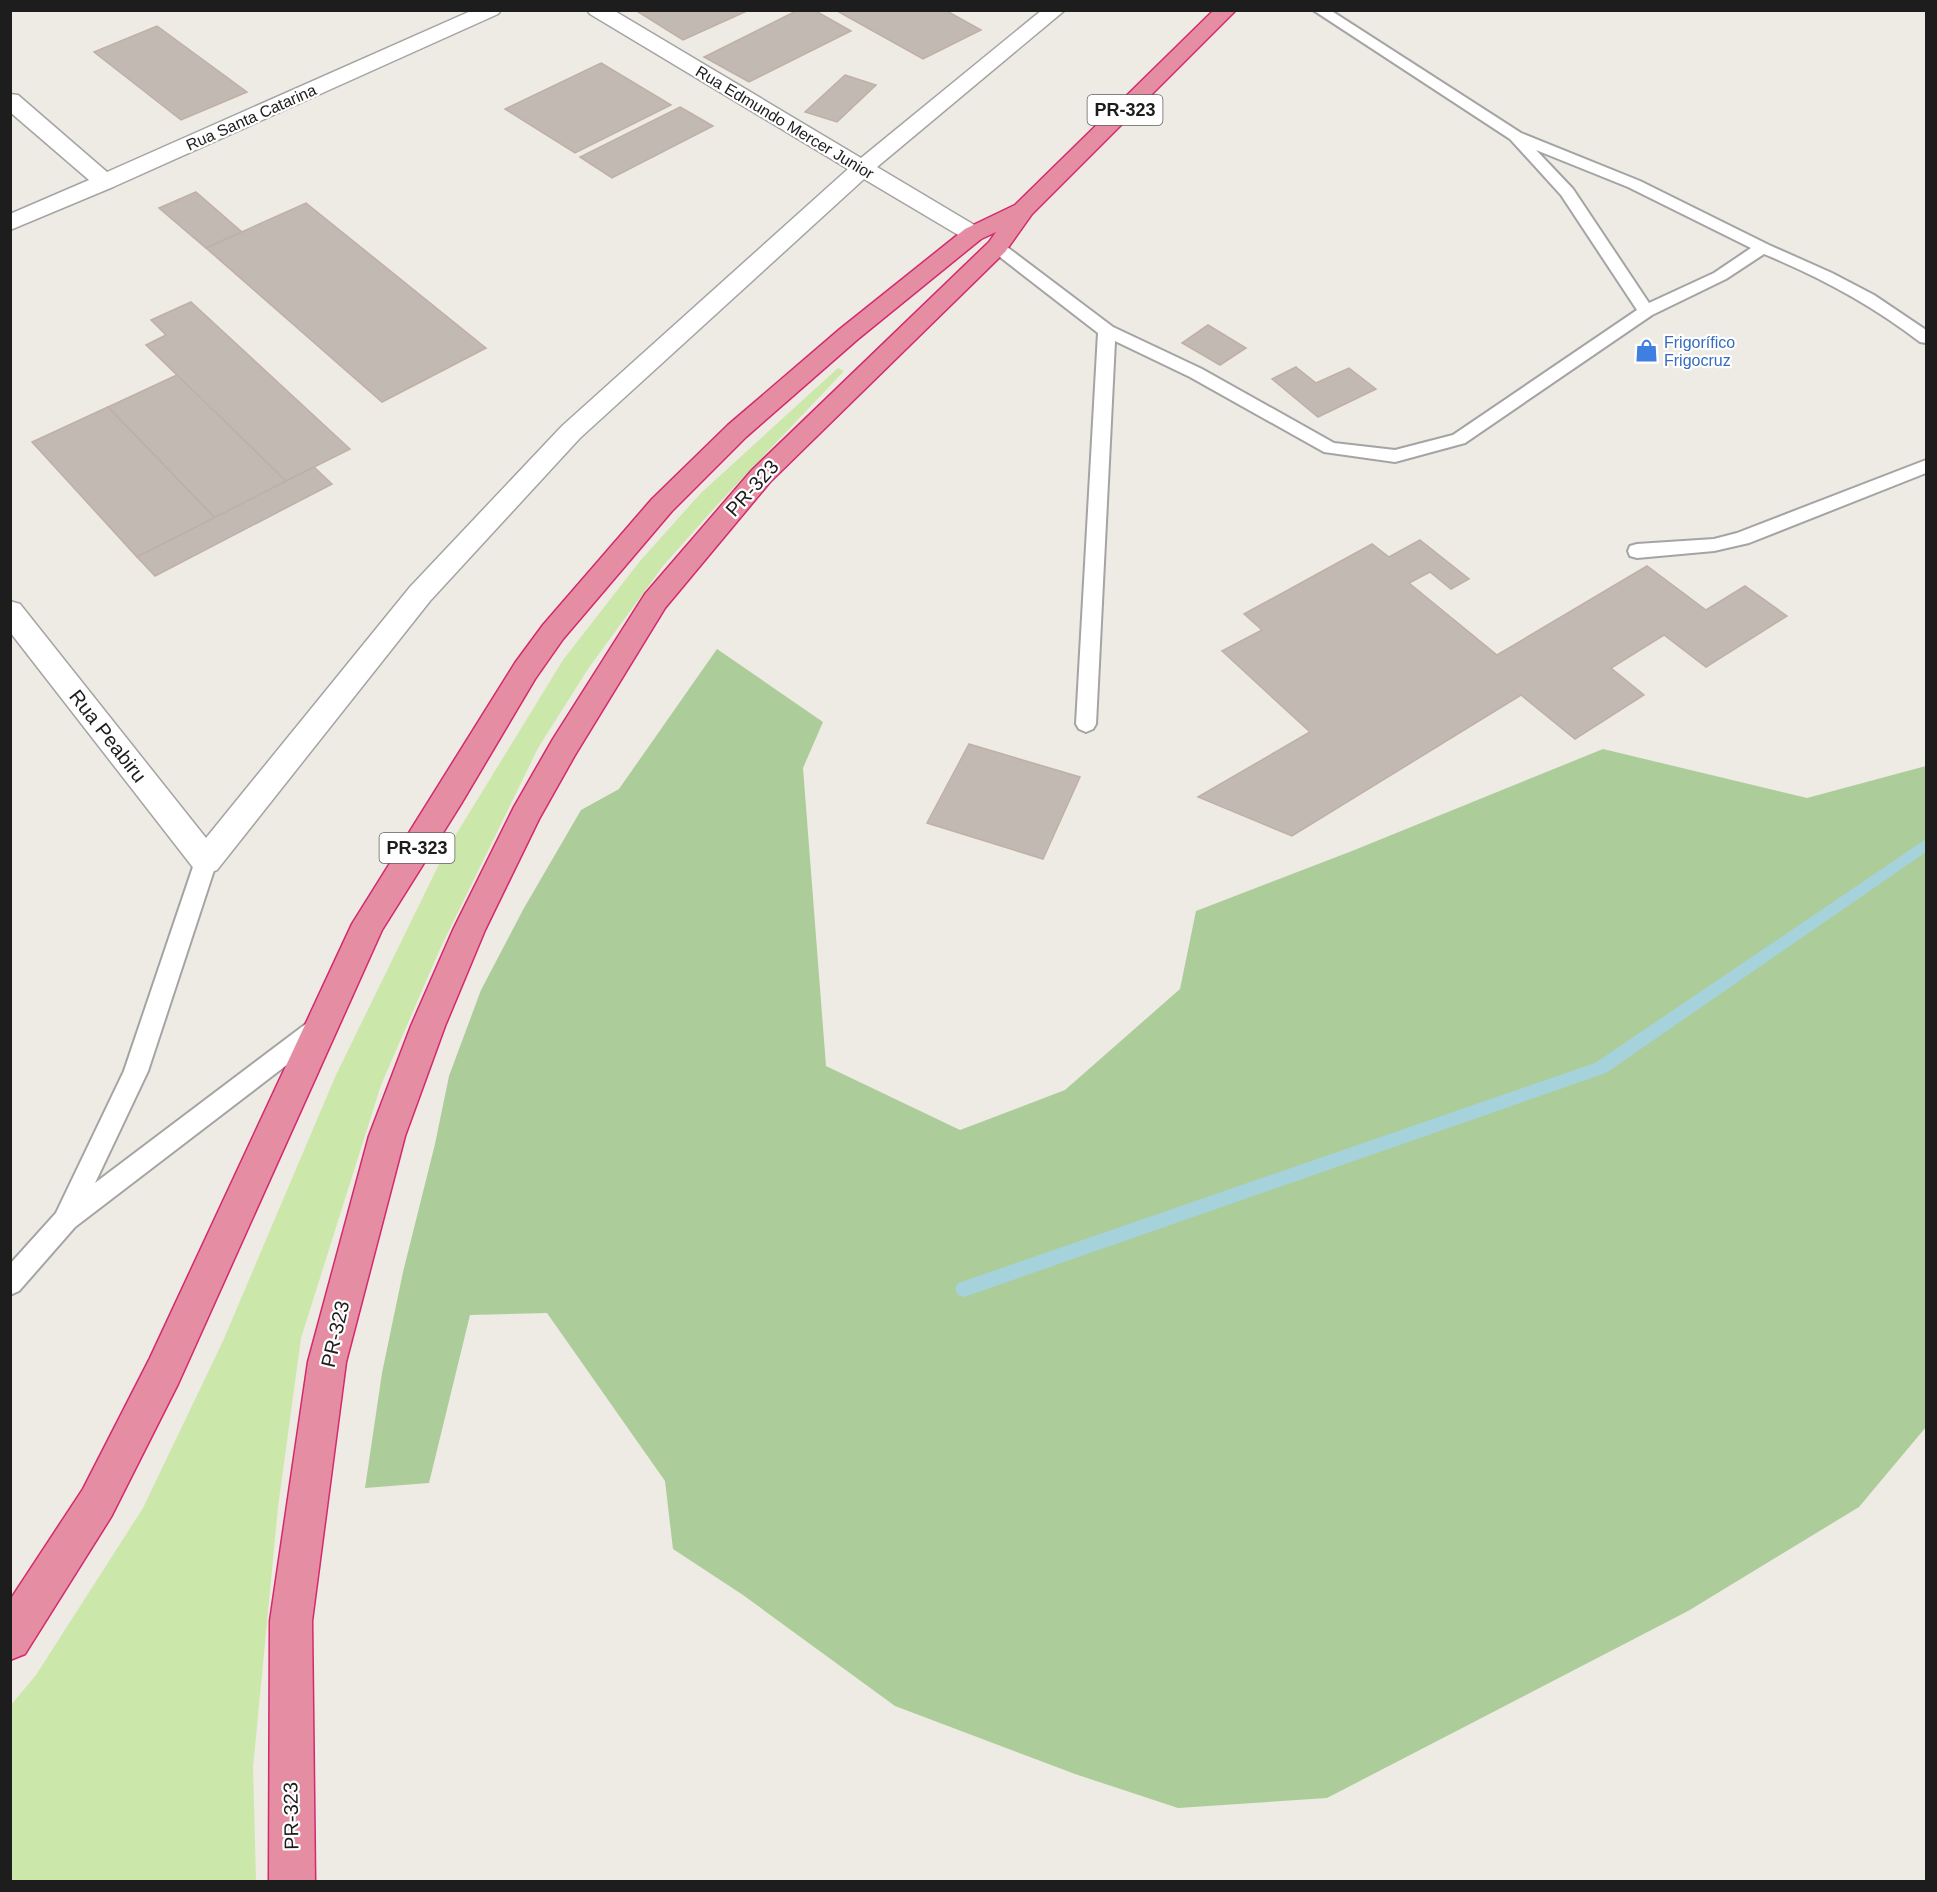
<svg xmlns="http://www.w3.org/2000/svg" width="1937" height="1892" font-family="Helvetica,sans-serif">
<rect width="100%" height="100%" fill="#eeeae4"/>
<path fill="#cce7aa" d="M838 368 844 371 719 503 663 566 588 669 538 748 440 949 381 1085 301 1338 278 1507 253 1768 256 1881H11V1705L36 1675 143 1508 223 1341 336 1075 444 854 563 660 640 561 701 493Z"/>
<path fill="#accd99" d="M717 649 823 722 803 768 826 1066 960 1130 1065 1090 1180 989 1196 911 1352 851 1603 749 1807 798 1926 766V1427L1859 1507 1688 1611 1327 1798 1178 1808 1075 1774 895 1706 743 1595 673 1549 665 1481 547 1313 470 1315 429 1483 365 1488 382 1373 403 1272 435 1144 449 1076 481 990 524 908 581 810 619 789Z"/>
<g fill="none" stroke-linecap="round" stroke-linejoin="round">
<path fill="#a5d2db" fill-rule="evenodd" d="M1926 839V852L1606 1073 964 1297 958 1295 955 1289 958 1283 964 1281 1595 1063Z"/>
</g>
<g fill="#c3b9b3" stroke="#bfb0a6" stroke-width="1.5">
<path d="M635 10H749L683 40Z"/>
<path d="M798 10H814L851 31 749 82 704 57Z"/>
<path d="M841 10H945L981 30 923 59 839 12Z"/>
<path d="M157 26 247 92 181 120 94 52Z"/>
<path d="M601 63 671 105 575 153 505 109Z"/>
<path d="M845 75 876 85 837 122 805 112Z"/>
<path d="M680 107 713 126 612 178 580 157Z"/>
<path d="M196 192 242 232 206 248 159 208Z"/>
<path d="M306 203 486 348 382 402 206 248Z"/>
<path d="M191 302 350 449 286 481 146 345 166 335 151 320Z"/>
<path d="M1208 325 1246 348 1220 365 1182 343Z"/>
<path d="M1296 367 1316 383 1349 368 1376 389 1318 417 1272 379Z"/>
<path d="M177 375 286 481 215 518 108 407Z"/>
<path d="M108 407 215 518 137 557 32 442Z"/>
<path d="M314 467 332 484 155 576 137 557Z"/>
<path d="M1420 540 1469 579 1451 589 1430 572 1409 583 1497 655 1647 566 1706 610 1745 586 1787 616 1706 667 1664 635 1611 668 1644 695 1575 739 1521 695 1292 836 1198 797 1310 732 1222 651 1262 630 1244 614 1372 544 1389 557Z"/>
<path d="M969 744 1080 777 1043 859 927 823Z"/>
</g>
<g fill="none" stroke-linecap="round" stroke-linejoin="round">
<defs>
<g id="lane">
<path d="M1313 10H1330L1521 133 1640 181 1769 245 1832 273 1874 295 1926 330V343L1920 342C1872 305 1820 277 1764 254L1726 279 1652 315 1465 443 1395 462 1324 452 1190 377 1115 341 1096 724 1093 729 1086 732 1079 729 1076 724 1098 333 991 250 989 247 991 244H1003L1113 327 1202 369 1334 443 1395 450 1453 435 1637 310 1561 195 1510 139ZM1536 150 1628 187 1751 248 1714 273 1649 303 1573 189Z"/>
<path d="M1926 460V473L1749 543 1714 551 1637 558 1630 556 1628 551 1630 546 1637 544 1714 539 1737 533Z"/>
<path d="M206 852 214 855 217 861 148 1071 95 1183 311 1020 319 1017 327 1020 331 1027 327 1034 75 1227 19 1291 10 1295V1264L56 1213 124 1071 195 861 198 855Z"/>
</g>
<g id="street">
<path d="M473 10H501L498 14 113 187 10 230V214L89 180 10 112V94L18 95 107 172Z"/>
<path d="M587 10H613L861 158 1042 10H1065L877 167 981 229 985 234 981 239 973 241 965 239 864 179 580 438 430 601 217 870 206 874 195 870 10 632V601L20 604 206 838 410 587 562 426 848 169 590 14Z"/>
</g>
<path id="highway" d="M1214 10H1236L1032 214 1005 252 770 482 665 608 575 755 539 819 485 930 445 1026 405 1136 346 1362 312 1621 315 1882H269L270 1621 308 1362 369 1136 411 1026 453 930 514 807 553 739 645 594 752 470 989 242 996 232 981 239 858 339 746 437 672 511 563 639 535 679 461 804 382 930 178 1384 111 1517 25 1654 10 1660V1600L83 1489 150 1358 352 924 515 663 543 625 652 499 728 425 840 329 965 229 1015 205Z"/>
</defs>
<use href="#lane" stroke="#a4a4a4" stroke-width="4"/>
<use href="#street" stroke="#a4a4a4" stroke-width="3"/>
<use href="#highway" stroke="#d4296e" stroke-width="3"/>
<use href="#lane" fill="#fff" fill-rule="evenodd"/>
<use href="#street" fill="#fff" fill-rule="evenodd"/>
<use href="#highway" fill="#e48da3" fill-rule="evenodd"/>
</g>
<defs>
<symbol id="shop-bare" viewBox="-9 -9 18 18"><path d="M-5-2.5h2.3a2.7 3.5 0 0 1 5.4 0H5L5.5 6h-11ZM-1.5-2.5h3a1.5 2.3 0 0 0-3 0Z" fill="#3f7fe0" stroke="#fff" stroke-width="2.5" paint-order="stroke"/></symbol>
</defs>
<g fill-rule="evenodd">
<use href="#shop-bare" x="1630" y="334" width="33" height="33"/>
</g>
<g text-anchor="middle" stroke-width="4.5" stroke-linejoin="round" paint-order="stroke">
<g font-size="16" fill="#1d1d1d" stroke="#fff">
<text transform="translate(251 117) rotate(-24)" y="6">Rua Santa Catarina</text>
<text transform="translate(785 122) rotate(31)" y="6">Rua Edmundo Mercer Junior</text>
</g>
<g font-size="16" fill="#366cbe" stroke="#fff" text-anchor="start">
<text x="1664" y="348">Frigorífico<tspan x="1664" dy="18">Frigocruz</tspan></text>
</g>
<g fill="#fff" stroke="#616161" stroke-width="1.5">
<rect x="1087.5" y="95" width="75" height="30" rx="4.5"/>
<rect x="379.5" y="833" width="75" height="30" rx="4.5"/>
</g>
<g font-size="18" font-weight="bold" fill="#1d1d1d">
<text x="1125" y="116">PR-323</text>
<text x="417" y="854">PR-323</text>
</g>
<g font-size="20" fill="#1d1d1d" stroke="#fff">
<text transform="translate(752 488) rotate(-48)" y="7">PR-323</text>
<text transform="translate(108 736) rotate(52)" y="7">Rua Peabiru</text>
<text transform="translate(335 1334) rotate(-77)" y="7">PR-323</text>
<text transform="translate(291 1816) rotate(-91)" y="7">PR-323</text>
</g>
</g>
<rect width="1937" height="1892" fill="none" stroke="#1d1d1d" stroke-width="24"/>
</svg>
